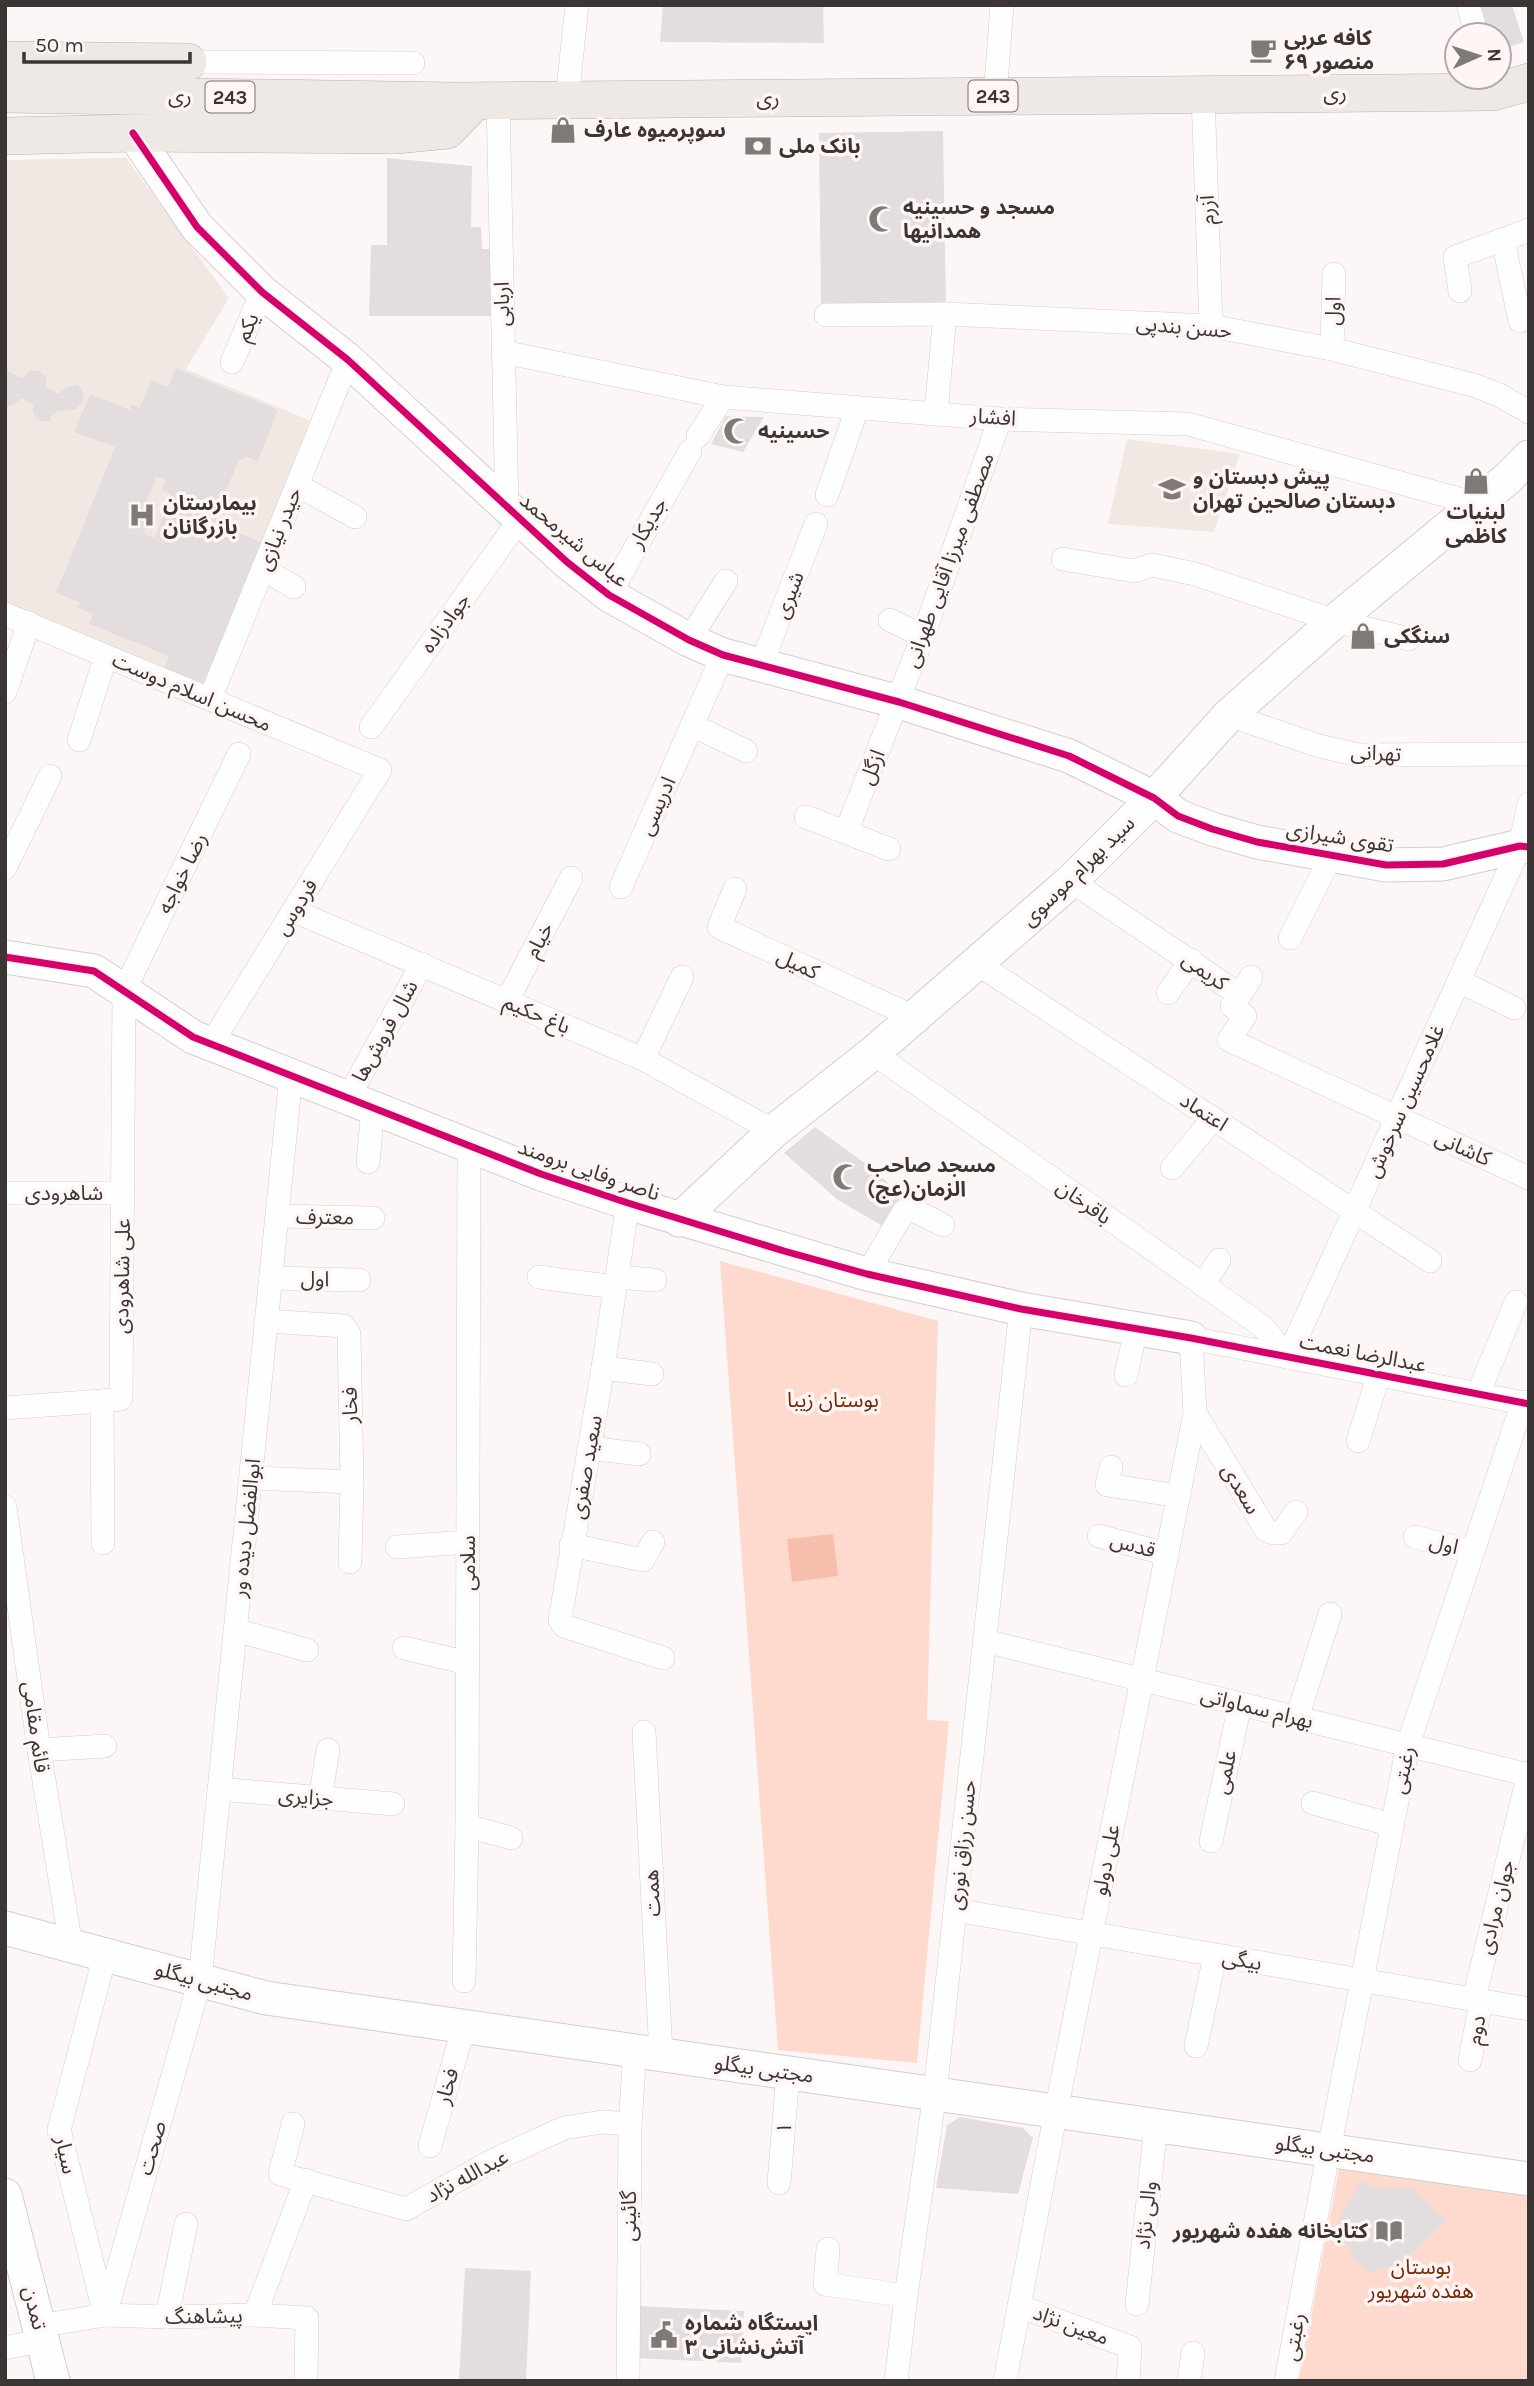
<svg xmlns="http://www.w3.org/2000/svg" width="1534" height="2386" font-family="Karla,'Noto Sans Arabic',sans-serif">
<rect width="100%" height="100%" fill="#fcf7f6"/>
<g fill="#f1e7e3">
<path d="M126 158 229 298 186 369 316 423 209 688 5 608V160Z"/>
<path d="M1127 439 1240 454 1214 532 1108 524Z"/>
</g>
<g fill="#fedace">
<path d="M720 1261 938 1321 927 1720 949 1721 917 2063 778 2050Z"/>
<path d="M1340 2163 1529 2196V2381H1299Z"/>
</g>
<path fill="#f6beac" d="M833 1534 838 1576 792 1582 787 1539Z"/>
<g fill="#e3dedd" fill-rule="evenodd">
<path d="M663 5H823L824 43 660 42Z"/>
<path d="M1476 5H1512L1524 42 1499 50V35H1484Z"/>
<path d="M943 131 946 305 821 307 819 133Z"/>
<path d="M387 158 472 166 471 227H481L482 249H496L497 316H369L371 245H387Z"/>
<path d="M5 359 8 371 22 378 30 371H39L46 377V387L59 394 67 387 78 385 83 393V401L76 409 58 411 51 416V421H40L33 413V404L21 398 13 405 5 406Z"/>
<path d="M176 368 278 410 258 461 247 457 239 460 215 516 221 526 266 544 209 686 165 668 169 656 89 624 93 614 78 608 80 602 56 593 115 447 74 432 90 394 130 410 132 405 140 408 151 380 168 387ZM156 477 166 480 162 490 171 494 155 538 144 533 150 516 142 513Z"/>
<path d="M726 416 764 417 743 452 711 444Z"/>
<path d="M815 1127 866 1164 895 1189 893 1194 904 1203 886 1228 838 1200 784 1153Z"/>
<path d="M960 2117 1023 2128 1033 2138 1018 2194 936 2188 947 2125Z"/>
<path d="M1361 2181 1376 2188H1411L1446 2221 1404 2262 1369 2273 1355 2261 1344 2241 1339 2218Z"/>
<path d="M465 2268 531 2271 526 2381H459Z"/>
<path d="M637 2306 744 2311 741 2363 635 2358Z"/>
</g>
<g fill="none" stroke-linecap="round" stroke-linejoin="round">
<defs>
<g id="street">
<path d="M1468 5 1477 35"/>
<path d="M188 62 413 63"/>
<path d="M996 84 1002 5"/>
<path d="M1203 94 1211 326"/>
<path d="M567 99 577 5"/>
<path d="M498 101 507 508"/>
<path d="M1503 240 1520 321"/>
<path d="M1460 291 1455 257 1529 230"/>
<path d="M826 315 945 314 1211 326 1332 349 1473 385 1499 395 1529 412"/>
<path d="M1332 349 1334 274"/>
<path d="M503 352 723 397 1000 419 1188 424 1477 504"/>
<path d="M232 362 262 292"/>
<path d="M936 413 945 314"/>
<path d="M698 436 723 397"/>
<path d="M297 485 355 517"/>
<path d="M827 495 857 409"/>
<path d="M1063 559 1134 571 1152 565 1195 574 1335 621 1409 639"/>
<path d="M263 569 294 587"/>
<path d="M609 595 690 451"/>
<path d="M5 614 380 770 211 1044"/>
<path d="M890 620 923 636"/>
<path d="M689 640 726 581"/>
<path d="M761 665 816 524"/>
<path d="M5 692 29 623"/>
<path d="M210 699 348 360"/>
<path d="M1229 715 1319 746 1359 755 1529 754"/>
<path d="M692 725 746 751"/>
<path d="M371 727 520 519"/>
<path d="M79 740 106 656"/>
<path d="M806 817 889 849"/>
<path d="M846 832 923 636 1000 419"/>
<path d="M5 868 50 776"/>
<path d="M1071 881 1240 995 1232 1006 1245 1016 1229 1040 1529 1178"/>
<path d="M621 887 723 655"/>
<path d="M735 889 719 927 914 1017"/>
<path d="M294 911 643 1059 774 1131"/>
<path d="M1290 938 1332 854"/>
<path d="M978 964 1430 1261"/>
<path d="M1459 981 1514 1008"/>
<path d="M1168 993 1191 960"/>
<path d="M1240 995 1251 977"/>
<path d="M507 1001 571 878"/>
<path d="M873 1053 1262 1326 1288 1357 1520 846 1529 804"/>
<path d="M643 1059 682 977"/>
<path d="M348 1098 422 964"/>
<path d="M368 1162 373 1109"/>
<path d="M1172 1168 1213 1119"/>
<path d="M5 1193H123"/>
<path d="M628 1203 603 1368 560 1620 564 1626 663 1658"/>
<path d="M277 1216 373 1218"/>
<path d="M867 1274 904 1211 909 1208 943 1225"/>
<path d="M539 1277 615 1287"/>
<path d="M617 1277 655 1280"/>
<path d="M271 1278 359 1280"/>
<path d="M1203 1285 1219 1260"/>
<path d="M266 1321 344 1326 349 1334 352 1482 350 1562"/>
<path d="M603 1368 652 1374"/>
<path d="M1126 1375 1136 1329"/>
<path d="M1478 1394 1516 1302"/>
<path d="M5 1408 102 1401"/>
<path d="M1195 1413 1266 1530 1273 1533H1281L1296 1512"/>
<path d="M1358 1441 1379 1374"/>
<path d="M589 1448 639 1454"/>
<path d="M1111 1467 1107 1485 1179 1496"/>
<path d="M251 1478 352 1482"/>
<path d="M5 1507 39 1750 71 1946"/>
<path d="M1099 1536 1167 1554"/>
<path d="M1415 1537 1473 1552"/>
<path d="M103 1543 102 1401 121 1399 124 991 239 754"/>
<path d="M571 1545 643 1560 653 1542"/>
<path d="M397 1547 468 1542"/>
<path d="M235 1630 307 1650"/>
<path d="M985 1641 1529 1775"/>
<path d="M404 1648 468 1663"/>
<path d="M1297 1718 1330 1614"/>
<path d="M644 1732 661 2054"/>
<path d="M39 1750 105 1746"/>
<path d="M219 1789 393 1804"/>
<path d="M320 1799 328 1750"/>
<path d="M1313 1803 1392 1825"/>
<path d="M467 1826 511 1838"/>
<path d="M1211 1841 1240 1704"/>
<path d="M955 1910 1529 2009"/>
<path d="M105 1955 59 2130 105 2315"/>
<path d="M464 1981 467 1826 469 1145"/>
<path d="M1474 1999 1529 1773"/>
<path d="M1196 2046 1215 1956"/>
<path d="M1470 2060 1481 2001"/>
<path d="M293 2124 280 2174 406 2209 492 2161 564 2128 602 2122 630 2124"/>
<path d="M430 2146 464 2026"/>
<path d="M1329 2150 1408 1745 1523 1402"/>
<path d="M779 2183 788 2073"/>
<path d="M282 2243 306 2180"/>
<path d="M828 2249 825 2284 906 2296"/>
<path d="M1137 2304 1156 2125"/>
<path d="M1019 2306 1130 2347 1128 2381"/>
<path d="M105 2315 200 1980 291 1076"/>
<path d="M255 2315 279 2251"/>
<path d="M167 2317 186 2224"/>
<path d="M39 2326 105 2315 167 2317 255 2315 307 2318 306 2381"/>
<path d="M5 2348 43 2340"/>
<path d="M628 2381 630 2124 635 2051"/>
<path d="M896 2381 906 2296 935 2093 1021 1309"/>
<path d="M1005 2381 1056 2111 1195 1413 1191 1338 1529 1404"/>
<path d="M1189 2381 1193 2353"/>
<path d="M1286 2381 1325 2170"/>
</g>
<g id="secondary">
<path d="M133 133 197 227 262 292 348 360 567 562 609 595 689 640 723 655 899 702 1069 756 1154 798 1178 816 1212 829 1257 842 1386 865 1443 864 1520 846 1529 847"/>
<path d="M5 957 94 971 193 1037 541 1174 628 1203 867 1274 1021 1309 1191 1338"/>
<path d="M679 1220 774 1131 873 1053 1071 881 1154 798 1229 715 1335 621 1507 479 1529 457"/>
<path d="M5 1928 266 1998 1529 2179"/>
<path d="M5 2195 53 2381"/>
</g>
<g id="primary">
<path d="M5 60 188 62"/>
<path d="M5 94 455 101 1493 92 1529 82"/>
<path d="M5 136 133 133 396 135 447 130 475 101"/>
</g>
</defs>
<use href="#street" stroke="#d2cecc" stroke-width="24"/>
<use href="#secondary" stroke="#d2cecc" stroke-width="35"/>
<use href="#primary" stroke="#beb0ab" stroke-width="38"/>
<use href="#street" stroke="#fffefe" stroke-width="23"/>
<use href="#secondary" stroke="#fffefe" stroke-width="33"/>
<use href="#primary" stroke="#efe9e6" stroke-width="37"/>
<defs>
<g id="cycleway">
<path d="M133 133 197 227 262 292 348 360 567 562 609 595 689 640 723 655 899 702 1069 756 1154 798 1178 816 1212 829 1257 842 1386 865 1443 864 1520 846 1529 847"/>
<path d="M5 957 94 971 193 1037 541 1174 628 1203 784 1251 867 1274 1021 1309 1191 1338 1529 1404"/>
</g>
</defs>
<use href="#cycleway" stroke="#fef6f4" stroke-width="11"/>
<use href="#cycleway" stroke="#d6006c" stroke-width="7"/>
</g>
<defs>
<symbol id="cafe-bare" viewBox="-9 -9 18 18"><path d="M-5.5-4.5H6V0H3Q3 3.5 0 3.5H-2.5Q-5.5 3.5-5.5 0ZM3-3.2v2h1.7v-2ZM-6 4.5H4V6H-6Z" fill="#7f7a78" stroke="#fef6f4" stroke-width="2.5" paint-order="stroke"/></symbol>
<symbol id="shop-bare" viewBox="-9 -9 18 18"><path d="M-5-2.5h2.3a2.7 3.5 0 0 1 5.4 0H5L5.5 6h-11ZM-1.5-2.5h3a1.5 2.3 0 0 0-3 0Z" fill="#7f7a78" stroke="#fef6f4" stroke-width="2.5" paint-order="stroke"/></symbol>
<symbol id="bank-bare" viewBox="-9 -9 18 18"><path d="M-6-4H6V4H-6ZM0-2.3a2.3 2.3 0 1 0 0 4.6a2.3 2.3 0 1 0 0-4.6Z" fill="#7f7a78" stroke="#fef6f4" stroke-width="2.5" paint-order="stroke"/></symbol>
<symbol id="mosque-bare" viewBox="-9 -9 18 18"><path d="M3.5-4.9A6 6 0 1 0 3.5 4.9A5 5 0 1 1 3.5-4.9Z" fill="#7f7a78" stroke="#fef6f4" stroke-width="2.5" paint-order="stroke"/></symbol>
<symbol id="school-bare" viewBox="-9 -9 18 18"><path d="M0-5L7-2L0 1L-7-2ZM-4 1L0 2.5L4 1V4Q0 6-4 4Z" fill="#7f7a78" stroke="#fef6f4" stroke-width="2.5" paint-order="stroke"/></symbol>
<symbol id="hospital-bare" viewBox="-9 -9 18 18"><path d="M-5-5h3v3.5h4V-5h3V5h-3V1.5h-4V5h-3Z" fill="#7f7a78" stroke="#fef6f4" stroke-width="2.5" paint-order="stroke"/></symbol>
<symbol id="library-bare" viewBox="-9 -9 18 18"><path d="M-6-4Q-3-5.5-.7-3.5V5Q-3 3-6 4ZM6-4Q3-5.5 .7-3.5V5Q3 3 6 4Z" fill="#7f7a78" stroke="#fef6f4" stroke-width="2.5" paint-order="stroke"/></symbol>
<symbol id="civic-bare" viewBox="-9 -9 18 18"><path d="M-.6-6.5H3V-4.5H.6V-3L4-1V1h2V6H-6V1h2V-1L-.6-3ZM-1.2 2.5V6h2.4V2.5Z" fill="#7f7a78" stroke="#fef6f4" stroke-width="2.5" paint-order="stroke"/></symbol>
</defs>
<g fill-rule="evenodd">
<use href="#cafe-bare" x="1244" y="31" width="38" height="38"/>
<use href="#shop-bare" x="544" y="111" width="38" height="38"/>
<use href="#bank-bare" x="739" y="127" width="38" height="38"/>
<use href="#mosque-bare" x="863" y="200" width="38" height="38"/>
<use href="#mosque-bare" x="718" y="412" width="38" height="38"/>
<use href="#shop-bare" x="1457" y="462" width="38" height="38"/>
<use href="#school-bare" x="1153" y="470" width="38" height="38"/>
<use href="#hospital-bare" x="123" y="496" width="38" height="38"/>
<use href="#shop-bare" x="1344" y="617" width="38" height="38"/>
<use href="#mosque-bare" x="827" y="1158" width="38" height="38"/>
<use href="#library-bare" x="1370" y="2212" width="38" height="38"/>
<use href="#civic-bare" x="645" y="2316" width="38" height="38"/>
</g>
<g text-anchor="middle" stroke-width="7" stroke-linejoin="round" paint-order="stroke">
<g fill="#fef6f4" stroke="#76706e" stroke-width="2">
<rect x="968.5" y="80.5" width="49" height="31" rx="5"/>
<rect x="205.5" y="81.5" width="49" height="31" rx="5"/>
</g>
<g font-size="19" font-weight="bold" fill="#3b3634">
<text x="993" y="103">243</text>
<text x="230" y="104">243</text>
</g>
<g font-size="21" font-weight="bold" fill="#3b3634" stroke="#fef6f4" text-anchor="start">
<text x="1284" y="45">کافه عربی<tspan x="1284" dy="24">منصور ۶۹</tspan></text>
<text x="584" y="137">سوپرمیوه عارف</text>
<text x="779" y="153">بانک ملی</text>
<text x="903" y="214">مسجد و حسینیه<tspan x="903" dy="24">همدانیها</tspan></text>
<text x="758" y="438">حسینیه</text>
<text x="1193" y="484">پیش دبستان و<tspan x="1193" dy="24">دبستان صالحین تهران</tspan></text>
<text x="163" y="510">بیمارستان<tspan x="163" dy="24">بازرگانان</tspan></text>
<text x="1476" y="519" text-anchor="middle">لبنیات<tspan x="1476" dy="24">کاظمی</tspan></text>
<text x="1384" y="643">سنگکی</text>
<text x="867" y="1172">مسجد صاحب<tspan x="867" dy="24">الزمان(عج)</tspan></text>
<text x="1368" y="2238" text-anchor="end">کتابخانه هفده شهریور</text>
<text x="685" y="2330">ایستگاه شماره<tspan x="685" dy="24">۳ آتش‌نشانی</tspan></text>
</g>
<g font-size="21" fill="#3b3634" stroke="#fef6f4">
<text transform="translate(1335 93) rotate(-1)" y="7">ری</text>
<text transform="translate(180 96) rotate(1)" y="7">ری</text>
<text x="768" y="105">ری</text>
<text transform="translate(1207 210) rotate(-92)" y="7">آزرم</text>
<text transform="translate(502 304) rotate(-91)" y="7">اربابی</text>
<text transform="translate(1333 311) rotate(-88)" y="7">اول</text>
<text transform="translate(247 327) rotate(-66)" y="7">یکم</text>
<text transform="translate(1184 327) rotate(5)" y="7">حسن بندپی</text>
<text transform="translate(993 417) rotate(4)" y="7">افشار</text>
<text transform="translate(648 523) rotate(-60)" y="7">جدیکار</text>
<text transform="translate(279 529) rotate(-68)" y="7">حیدر نیازی</text>
<text transform="translate(574 540) rotate(40)" y="7">عباس شیرمحمد</text>
<text transform="translate(949 560) rotate(-70)" y="7">مصطفی میرزا آقایی طهرانی</text>
<text transform="translate(789 595) rotate(-69)" y="7">شیری</text>
<text transform="translate(445 623) rotate(-54)" y="7">جوادزاده</text>
<text transform="translate(192 692) rotate(23)" y="7">محسن اسلام دوست</text>
<text transform="translate(1376 753) rotate(3)" y="7">تهرانی</text>
<text transform="translate(872 767) rotate(-68)" y="7">ازگل</text>
<text transform="translate(657 806) rotate(-66)" y="7">ادریسی</text>
<text transform="translate(1340 837) rotate(9)" y="7">تقوی شیرازی</text>
<text transform="translate(1078 871) rotate(-44)" y="7">سید بهرام موسوی</text>
<text transform="translate(182 873) rotate(-64)" y="7">رضا خواجه</text>
<text transform="translate(296 907) rotate(-58)" y="7">فردوس</text>
<text transform="translate(539 940) rotate(-62)" y="7">خیام</text>
<text transform="translate(798 964) rotate(25)" y="7">کمیل</text>
<text transform="translate(1205 971) rotate(35)" y="7">کریمی</text>
<text transform="translate(537 1014) rotate(23)" y="7">باغ حکیم</text>
<text transform="translate(385 1031) rotate(-61)" y="7">شال فروش‌ها</text>
<text transform="translate(1405 1101) rotate(-66)" y="7">غلامحسین سرخوش</text>
<text transform="translate(1204 1112) rotate(33)" y="7">اعتماد</text>
<text transform="translate(1463 1148) rotate(24)" y="7">کاشانی</text>
<text transform="translate(589 1170) rotate(19)" y="7">ناصر وفایی برومند</text>
<text x="64" y="1200">شاهرودی</text>
<text transform="translate(1084 1202) rotate(35)" y="7">باقرخان</text>
<text transform="translate(325 1217) rotate(1)" y="7">معترف</text>
<text transform="translate(122 1276) rotate(-89)" y="7">علی شاهرودی</text>
<text transform="translate(315 1279) rotate(1)" y="7">اول</text>
<text transform="translate(1363 1353) rotate(11)" y="7">عبدالرضا نعمت</text>
<text transform="translate(350 1405) rotate(-91)" y="7">فخار</text>
<text transform="translate(586 1467) rotate(-80)" y="7">سعید صفری</text>
<text transform="translate(1241 1489) rotate(59)" y="7">سعدی</text>
<text transform="translate(246 1528) rotate(-84)" y="7">ابوالفضل دیده ور</text>
<text transform="translate(1444 1544) rotate(14)" y="7">اول</text>
<text transform="translate(1133 1545) rotate(15)" y="7">قدس</text>
<text transform="translate(468 1563) rotate(-90)" y="7">سلامی</text>
<text transform="translate(1257 1708) rotate(14)" y="7">بهرام سماواتی</text>
<text transform="translate(36 1727) rotate(82)" y="7">قائم مقامی</text>
<text transform="translate(1403 1770) rotate(-78)" y="7">رغبتی</text>
<text transform="translate(1225 1772) rotate(-78)" y="7">علمی</text>
<text transform="translate(306 1797) rotate(5)" y="7">جزایری</text>
<text transform="translate(962 1845) rotate(-84)" y="7">حسن رزاق نوری</text>
<text transform="translate(1106 1860) rotate(-79)" y="7">علی دولو</text>
<text transform="translate(652 1893) rotate(-93)" y="7">همت</text>
<text transform="translate(1496 1907) rotate(-76)" y="7">جوان مرادی</text>
<text transform="translate(1242 1960) rotate(9)" y="7">بیگی</text>
<text transform="translate(204 1981) rotate(15)" y="7">مجتبی بیگلو</text>
<text transform="translate(1476 2030) rotate(-80)" y="7">دوم</text>
<text transform="translate(764 2069) rotate(8)" y="7">مجتبی بیگلو</text>
<text transform="translate(447 2086) rotate(-74)" y="7">فخار</text>
<text transform="translate(784 2128) rotate(-85)" y="7">۱</text>
<text transform="translate(152 2148) rotate(-74)" y="7">صحت</text>
<text transform="translate(1325 2149) rotate(8)" y="7">مجتبی بیگلو</text>
<text transform="translate(66 2155) rotate(78)" y="7">سیار</text>
<text transform="translate(467 2176) rotate(-28)" y="7">عبدالله نژاد</text>
<text transform="translate(1146 2215) rotate(-84)" y="7">والی نژاد</text>
<text transform="translate(629 2216) rotate(-90)" y="7">گائینی</text>
<text transform="translate(35 2308) rotate(76)" y="7">تمدن</text>
<text transform="translate(204 2316) rotate(-1)" y="7">پیشاهنگ</text>
<text transform="translate(1071 2325) rotate(20)" y="7">معین نژاد</text>
<text transform="translate(1294 2337) rotate(-80)" y="7">رغبتی</text>
</g>
<g font-size="21" fill="#792605" stroke="#fef6f4">
<text x="833" y="1407">بوستان زیبا</text>
<text x="1421" y="2274">بوستان<tspan x="1421" dy="24">هفده شهریور</tspan></text>
</g>
</g>
<rect width="1534" height="2386" fill="none" stroke="#3b3634" stroke-width="14"/>
<g transform="translate(1478 56) rotate(87)"><circle r="33" fill="#fef6f4" stroke="#b0a9a7" stroke-width="2"/>
<path d="M0-5L12 26L0 18L-12 26Z" fill="#7f7a78"/>
<text y="-10" font-size="19" font-weight="bold" text-anchor="middle" fill="#3b3634">N</text>
</g>
<path d="M24 52v10h166v-10" fill="none" stroke="#3b3634" stroke-width="3.5"/>
<text x="35" y="52" font-size="21" fill="#3b3634" stroke="#fef6f4" stroke-width="5" paint-order="stroke">50 m</text>
</svg>
